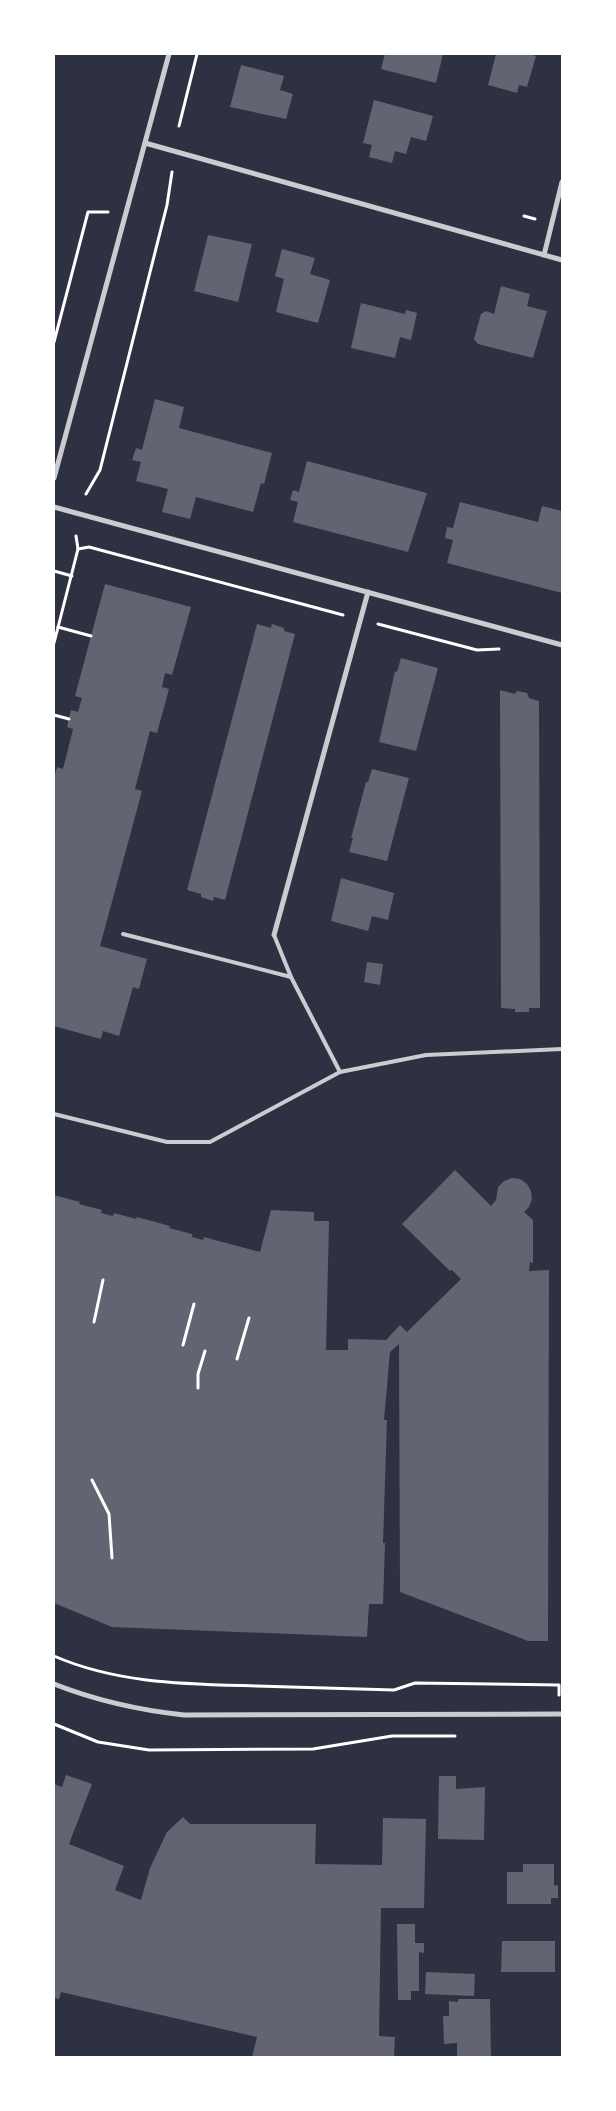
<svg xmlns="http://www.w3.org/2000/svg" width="616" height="2111" font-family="'IBM Plex Serif',serif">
<rect width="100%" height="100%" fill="#2d3142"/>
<g fill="#626471">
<path d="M385 54H443L436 83 381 69Z"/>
<path d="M496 54H529L536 56 527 87 519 85 517 93 488 85Z"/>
<path d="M241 65 284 76 280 90 293 94 286 119 230 107Z"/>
<path d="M374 100 433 116 426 141 411 137 406 154 395 151 392 163 369 157 372 145 363 143Z"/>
<path d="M208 235 252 244 238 302 194 291Z"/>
<path d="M282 249 315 258 310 274 330 280 318 323 276 312 284 279 275 276Z"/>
<path d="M501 286 530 294 527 306 547 311 533 358 478 344 474 339 481 314 486 311 494 314Z"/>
<path d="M361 303 405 314 406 310 417 313 411 340 400 337 395 358 351 348Z"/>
<path d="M155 399 184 407 179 428 272 453 264 484 261 483 253 512 196 497 190 519 162 512 168 489 136 481 141 462 132 460 136 448 142 450Z"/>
<path d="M307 461 427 493 408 552 293 522 298 502 290 500 293 490 299 492Z"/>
<path d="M460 502 538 522 542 506 562 511V593L447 563 453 540 445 538 447 527 453 528Z"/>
<path d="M105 584 191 607 172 675 165 673 162 687 169 689 157 733 150 731 135 789 142 791 100 946 147 959 139 989 133 987 119 1036 103 1031 101 1039 54 1026V779L57 767 63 769 73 729 67 727 71 710 78 712 82 698 75 696Z"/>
<path d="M257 624 271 628 272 624 284 628V631L295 634 225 900 214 897 213 901 201 897V894L187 890Z"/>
<path d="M401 658 438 668 416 751 379 742 395 671 397 672Z"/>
<path d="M500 690 515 694 517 691 527 693 529 698 539 701 540 1008H529V1012H515V1009L501 1008Z"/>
<path d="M372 769 409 778 387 861 349 852 353 838H351L366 782H368Z"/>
<path d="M341 878 394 893 388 920 372 916 368 931 331 921Z"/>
<path d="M367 962 383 964 380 985 364 982Z"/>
<path d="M455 1170 491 1206 496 1200 498 1187 504 1181 512 1178 520 1179 527 1184 531 1191 532 1199 529 1207 524 1212 533 1220V1263L530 1262 529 1271 549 1270 548 1641H528L400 1592 399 1344 390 1352 384 1420H387L383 1543H385L383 1604H369L367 1637 112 1627 54 1603V1195L80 1202 79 1204 102 1210 101 1213 113 1216 114 1213 136 1219 137 1217 170 1226 169 1228 192 1234V1237L203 1240 204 1237 260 1252 271 1210 314 1212V1221H329L326 1350H348V1339L386 1340 400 1325 407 1332 461 1279 452 1270 450 1271 402 1224Z"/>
<path d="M66 1775 92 1784 69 1844 124 1866 115 1890 141 1900 150 1868 167 1832 183 1817 190 1824H316L315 1864 382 1865 383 1818 426 1819 424 1908H381L379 2036 395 2037 394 2057H252L257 2037 61 1992 59 1999 54 1998V1784L62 1787Z"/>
<path d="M439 1776H456V1789L485 1787 484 1840 438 1839Z"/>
<path d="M523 1864H554V1886L558 1885V1898H551V1904H507V1872H523Z"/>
<path d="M397 1924H415V1943H424V1953L419 1952V1991H411V2000H398Z"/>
<path d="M502 1941H555V1972H501Z"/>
<path d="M426 1972 475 1974 474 1996 425 1994Z"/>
<path d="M458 1999H490L491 2057H457V2043L444 2044 443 2016H449V2001L458 2002Z"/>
</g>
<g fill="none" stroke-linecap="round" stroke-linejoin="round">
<g stroke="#fff" stroke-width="3">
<path d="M179 126 197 54"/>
<path d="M524 216 535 219"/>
<path d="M54 342 88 212H108"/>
<path d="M86 494 100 470 167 205 172 172"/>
<path d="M78 549 89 547 343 615"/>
<path d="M54 571 72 576"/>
<path d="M378 624 477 650 499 649"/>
<path d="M58 627 91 636"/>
<path d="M54 643 78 549 76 536"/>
<path d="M54 715 69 719"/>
<path d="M94 1322 103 1280"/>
<path d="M183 1345 194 1304"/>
<path d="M237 1359 249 1318"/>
<path d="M198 1388V1374L205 1351"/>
<path d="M92 1480 109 1514 112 1558"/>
<path d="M54 1656C118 1684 188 1684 256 1686 302 1687 348 1689 394 1690L415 1683 559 1685V1695"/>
<path d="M54 1724 98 1742 149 1750 313 1749 392 1736H455"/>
</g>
<g stroke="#caccd0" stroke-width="4">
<path d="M123 934 291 977"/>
<path d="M274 935 291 977 340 1072"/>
<path d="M54 1114 167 1142H210L340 1072 426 1055 562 1049"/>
</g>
<g stroke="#caccd0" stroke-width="5">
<path d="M145 143 562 260"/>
<path d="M544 255 562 182"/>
<path d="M54 478 169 54"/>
<path d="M54 507 562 645"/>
<path d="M274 935 368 592"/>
<path d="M54 1684C97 1701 138 1710 184 1715L562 1714"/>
</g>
</g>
<rect width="616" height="2111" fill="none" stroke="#ffffff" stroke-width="110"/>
</svg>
